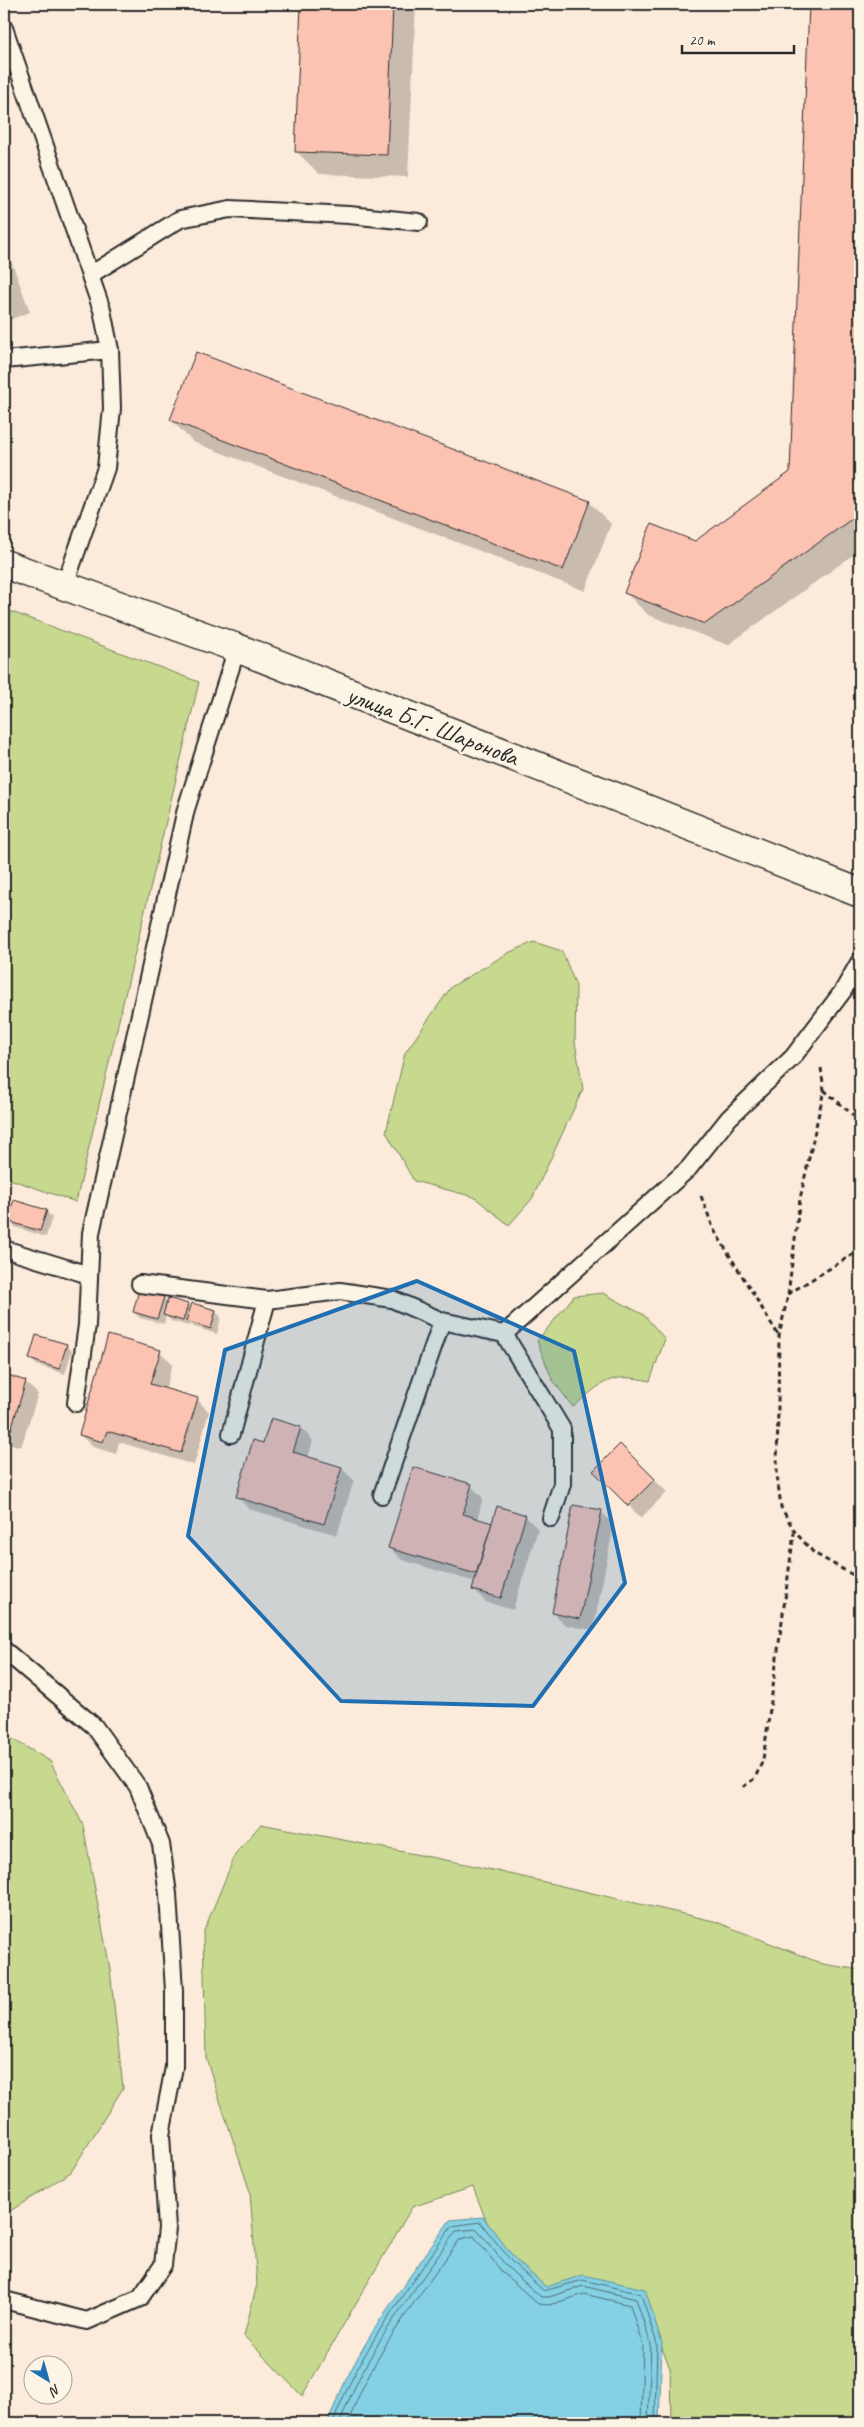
<svg xmlns="http://www.w3.org/2000/svg" width="864" height="2427" font-family="Caveat,sans-serif">
<rect width="100%" height="100%" fill="#fcebdb"/>
<filter id="ink" filterUnits="userSpaceOnUse"><feTurbulence type="fractalNoise" baseFrequency=".02" numOctaves="2"/><feDisplacementMap in="SourceGraphic" scale="10" xChannelSelector="R" yChannelSelector="G"/><feConvolveMatrix kernelMatrix="1 2 1 2 8 2 1 2 1" color-interpolation-filters="sRGB"/></filter>
<g filter="url(#ink)">
<g fill="#c6d98e" stroke="#78825c">
<path d="M4 609 199 682 76 1202 4 1177Z"/>
<path d="M534 942 562 951 576 986 575 1042 583 1089 532 1199 509 1225 474 1197 414 1181 386 1132 405 1053 451 987 508 953Z"/>
<path d="M603 1293 644 1315 665 1339 650 1381C609 1372 603 1382 573 1407L552 1379 537 1341 574 1296Z"/>
<path d="M4 1734 50 1761 83 1825 110 1969 123 2088 71 2172 4 2215Z"/>
<path d="M261 1824 466 1864 714 1921 823 1964 860 1970V2423H671L670 2368 652 2323 578 2304 518 2275 489 2228 473 2187 412 2207 302 2396 244 2336 257 2284 250 2192 206 2058 203 1933 236 1853Z"/>
</g>
<path fill="#84d0e4" stroke="#608e9a" d="M483 2217 515 2259 546 2287 583 2275 645 2289 662 2343 659 2423H328C354 2348 405 2284 450 2220Z"/>
<g fill="#0003">
<path d="M302 4H416L408 177 319 174 296 151Z"/>
<path d="M811 4H860V550L728 645 648 615 626 593 792 473Z"/>
<path d="M4 241 30 312 4 322Z"/>
<path d="M171 420 589 502 611 524 585 591 193 442Z"/>
<path d="M46 1211 52 1217 46 1237 15 1227 9 1221Z"/>
<path d="M164 1298 168 1303 187 1305 191 1309 215 1311 221 1317 217 1334 194 1327 190 1323 189 1326 171 1321 166 1316 164 1324 140 1318 134 1312Z"/>
<path d="M66 1345 72 1351 65 1374 37 1365 30 1359Z"/>
<path d="M160 1352 173 1364 165 1390 197 1399 209 1412 194 1465 119 1442 116 1454 93 1447 80 1435Z"/>
<path d="M4 1375 25 1382 38 1394 21 1447 4 1442Z"/>
<path d="M301 1428 313 1441 308 1458 341 1468 354 1480 337 1535 249 1509 237 1497 264 1445Z"/>
<path d="M620 1446 667 1492 641 1518 595 1471Z"/>
<path d="M471 1486 483 1498 477 1520 493 1524 525 1516 538 1529 513 1610 486 1602 473 1589 475 1582 402 1560 389 1548Z"/>
<path d="M601 1512 614 1524 593 1630 565 1625 553 1612Z"/>
</g>
<g fill="none" stroke-linecap="round" stroke-linejoin="round">
<g stroke="#4f6d75" stroke-width="1">
<path d="M333 2423C359 2351 408 2288 452 2226L480 2222 512 2262 544 2291 583 2280 641 2294 657 2344 655 2423"/>
<path d="M340 2423C364 2353 413 2292 456 2231L477 2229 507 2267 541 2297H549L583 2286 636 2299 651 2344 648 2423"/>
<path d="M348 2423C371 2356 419 2296 460 2239L474 2236 502 2272 538 2304 549 2305 584 2294 630 2305 643 2346 641 2423"/>
</g>
</g>
<g fill="#fcc3b3" stroke="#2b2b2b">
<path d="M301 4H393L387 155 295 152Z"/>
<path d="M809 4H860V513L705 624 624 593 651 524 695 541 790 472Z"/>
<path d="M196 352 590 501 563 570 170 420Z"/>
<path d="M14 1200 47 1210 40 1231 7 1221Z"/>
<path d="M139 1290 164 1297 157 1319 133 1312Z"/>
<path d="M168 1298 188 1304 183 1321 163 1315Z"/>
<path d="M192 1303 216 1310 211 1329 186 1321Z"/>
<path d="M36 1335 67 1344 59 1369 29 1359Z"/>
<path d="M108 1335 161 1350 150 1384 198 1398 181 1453 107 1431 103 1442 79 1435Z"/>
<path d="M4 1374 26 1381 9 1436 4 1434Z"/>
<path d="M271 1418 301 1427 293 1452 342 1467 324 1524 236 1497 253 1440 263 1443Z"/>
<path d="M620 1444 655 1479 628 1506 593 1471Z"/>
<path d="M413 1467 472 1484 463 1514 492 1523 476 1574 388 1548Z"/>
<path d="M573 1505 602 1510 580 1619 552 1613Z"/>
<path d="M497 1506 526 1515 501 1598 472 1590Z"/>
</g>
<g fill="none" stroke-linecap="round" stroke-linejoin="round">
<defs>
<g id="service">
<path d="M4 28 102 310 110 350 112 408 106 468 64 587"/>
<path d="M90 275 180 219 230 209 349 215 419 222"/>
<path d="M4 360 110 350"/>
<path d="M4 1249 89 1275"/>
<path d="M140 1284 267 1300 340 1291 392 1299 442 1321 504 1334 562 1429V1484L551 1518"/>
<path d="M504 1334 689 1168 729 1118 793 1057 843 991 860 961"/>
<path d="M76 1403 87 1325 91 1233 186 809 237 648"/>
<path d="M231 1434 267 1300"/>
<path d="M382 1495 442 1321"/>
<path d="M4 1650 94 1726 138 1787 161 1844 168 1894 174 1991V2067L161 2135 167 2228 163 2265 140 2298 87 2321 4 2300"/>
</g>
<path id="secondary" d="M4 564 237 648 860 893"/>
</defs>
<use href="#service" stroke="#2b2b2b" stroke-width="20"/>
<use href="#secondary" stroke="#2b2b2b" stroke-width="31"/>
<g stroke="#2b2b2b" stroke-width="3" stroke-dasharray="5 4" stroke-linecap="butt">
<path d="M821 1068 824 1090 800 1199 788 1295 779 1336 777 1475 781 1507 795 1532 814 1553 860 1579"/>
<path d="M824 1090 860 1121"/>
<path d="M701 1196 714 1230 779 1336"/>
<path d="M788 1294 860 1250"/>
<path d="M743 1787 755 1778 763 1760 794 1533"/>
</g>
<use href="#service" stroke="#fcf5e5" stroke-width="16"/>
<use href="#secondary" stroke="#fcf5e5" stroke-width="28"/>
</g>
</g>
<path fill="#1f6fb2" fill-opacity="0.2" stroke="#1f6fb2" stroke-width="4" stroke-linejoin="round" d="M417 1281 574 1351 625 1583 533 1706 341 1701 188 1536 225 1350Z"/>
<g text-anchor="middle" stroke-width="5" stroke-linejoin="round" paint-order="stroke">
<g font-size="25" fill="#2b2b2b" stroke="#fcf5e5">
<text transform="translate(433 725) rotate(21)" y="9">улица Б.Г. Шаронова</text>
</g>
</g>
<rect width="864" height="2427" fill="none" stroke="#fcf5e5" stroke-width="20"/>
<rect x="10" y="10" width="844" height="2407" fill="none" stroke="#2b2b2b" stroke-width="2" filter="url(#ink)"/>
<g transform="translate(48 2380) rotate(143)"><circle r="24" fill="#fcf5e5" stroke="#a8a49b"/>
<path d="M0-4L9 19L0 12L-9 19Z" fill="#1f6fb2"/>
<text y="-8" font-size="14" font-weight="bold" text-anchor="middle" fill="#2b2b2b">N</text>
</g>
<path d="M682 45v8h112v-8" fill="none" stroke="#2b2b2b" stroke-width="2.5"/>
<text x="689" y="45" font-size="15" fill="#2b2b2b" stroke="#fcf5e5" stroke-width="4" paint-order="stroke">20 m</text>
</svg>
